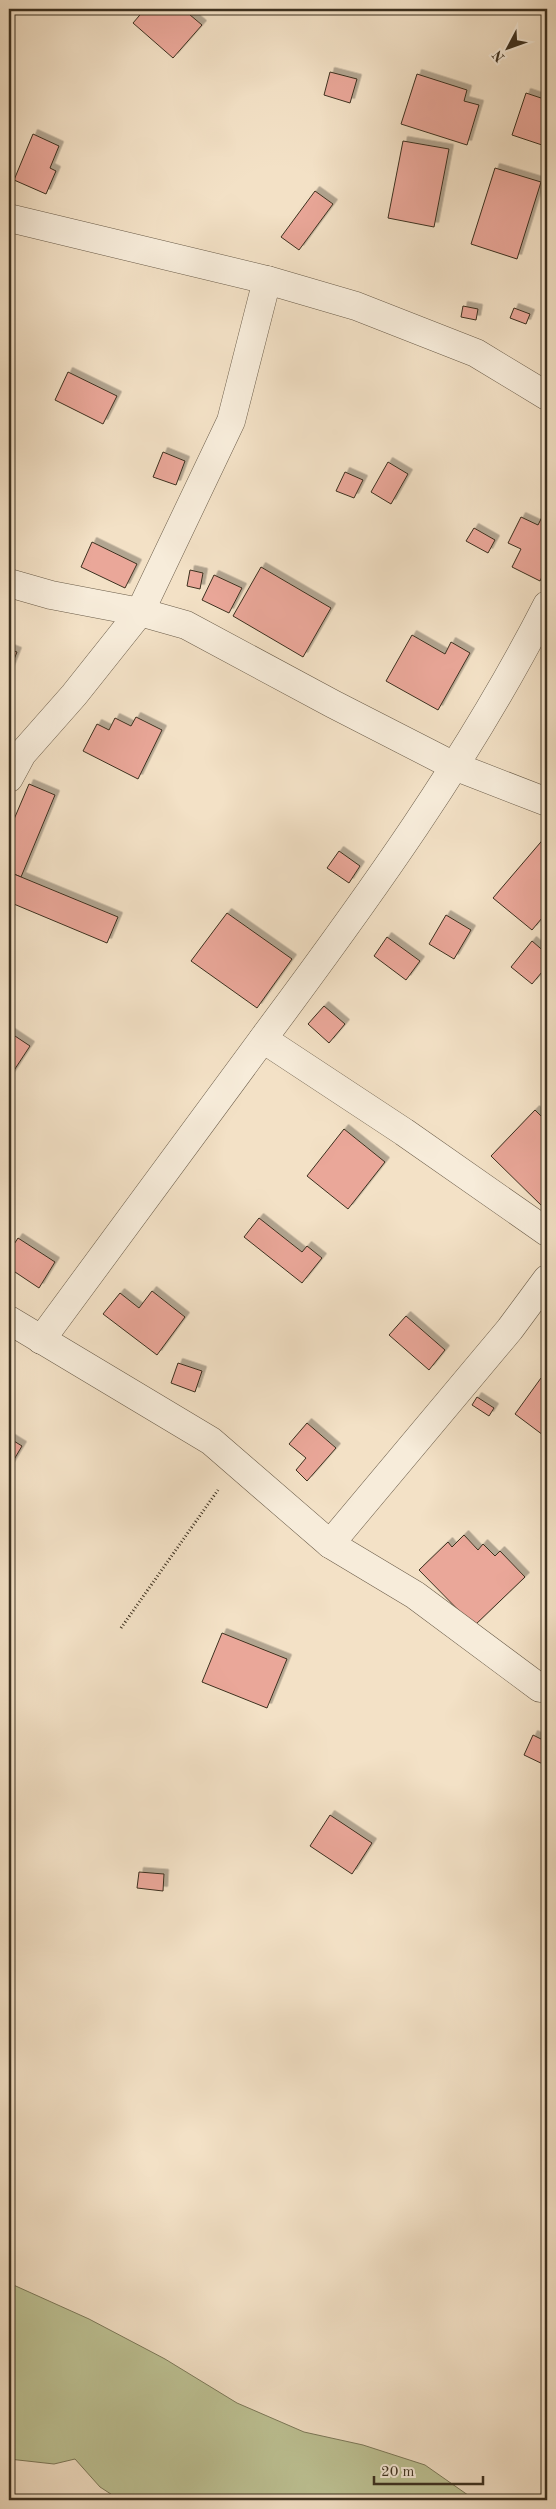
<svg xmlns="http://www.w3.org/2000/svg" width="556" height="2509" font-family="'Old Standard TT',serif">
<defs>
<filter id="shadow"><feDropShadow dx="4.5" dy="-4.5" stdDeviation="0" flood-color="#0004"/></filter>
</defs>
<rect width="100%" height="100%" fill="#f3e1c6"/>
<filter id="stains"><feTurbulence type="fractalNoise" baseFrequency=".004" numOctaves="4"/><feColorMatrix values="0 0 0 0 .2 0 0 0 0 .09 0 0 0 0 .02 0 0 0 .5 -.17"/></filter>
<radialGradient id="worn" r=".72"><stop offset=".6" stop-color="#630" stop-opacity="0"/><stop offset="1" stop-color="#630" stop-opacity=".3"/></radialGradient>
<path fill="#bdc294" stroke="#7c795a" d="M9 2283 89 2319 165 2359 237 2403 304 2432 363 2445 425 2465 475 2500H120L100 2487 75 2459 54 2464 9 2459Z"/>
<g fill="#eaa799" stroke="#3c301f" filter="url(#shadow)">
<path d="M145 9H183L202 25 173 58 133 23Z"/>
<path d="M330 72 357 79 350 103 324 95Z"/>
<path d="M417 74 467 90 464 101 479 105 467 145 401 124Z"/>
<path d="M526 93 547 100V129L542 145 512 135Z"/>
<path d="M33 134 59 146 50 168 56 171 46 194 14 180Z"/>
<path d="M403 141 449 149 434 227 388 218Z"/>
<path d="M495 168 541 182 517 259 471 244Z"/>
<path d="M315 191 333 204 299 250 281 237Z"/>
<path d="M463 306 478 309 476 320 461 317Z"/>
<path d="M514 308 530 314 526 324 510 318Z"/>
<path d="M68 372 117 396 103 424 55 400Z"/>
<path d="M163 452 185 461 176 485 153 477Z"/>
<path d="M388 462 408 474 391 504 371 492Z"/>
<path d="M345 472 363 480 354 498 336 491Z"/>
<path d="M547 507V566L540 581 512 567 521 549 508 543 521 517 538 525Z"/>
<path d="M474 528 495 540 488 553 466 541Z"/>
<path d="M92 542 137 564 125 588 81 567Z"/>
<path d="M261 567 331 608 303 657 233 616Z"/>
<path d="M190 570 203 573 200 589 187 586Z"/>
<path d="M214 575 242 588 229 613 202 600Z"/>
<path d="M412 635 445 654 451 642 470 653 438 710 386 681Z"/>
<path d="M9 649 17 652 9 672Z"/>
<path d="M136 717 162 730 138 779 83 751 97 724 109 730 115 718 131 726Z"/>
<path d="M29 784 55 795 21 877 9 872V831Z"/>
<path d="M546 836 547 912 532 930 493 898Z"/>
<path d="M339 851 360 866 349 883 327 868Z"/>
<path d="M9 872 118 917 107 943 9 902Z"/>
<path d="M227 913 292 959 257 1008 191 961Z"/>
<path d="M446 915 471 930 454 959 429 944Z"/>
<path d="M387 937 420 961 406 980 374 956Z"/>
<path d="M532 941 547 954V966L532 984 511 967Z"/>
<path d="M324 1006 345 1024 329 1043 308 1024Z"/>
<path d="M9 1032 30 1046 9 1078Z"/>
<path d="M535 1110 547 1122V1206L545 1209 491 1156Z"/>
<path d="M344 1129 385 1162 348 1209 307 1176Z"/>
<path d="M259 1218 302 1252 307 1246 322 1258 302 1283 244 1237Z"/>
<path d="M18 1238 55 1262 39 1288 9 1268V1252Z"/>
<path d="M152 1291 185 1317 157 1355 103 1314 120 1293 139 1308Z"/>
<path d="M406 1316 445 1350 429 1370 389 1335Z"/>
<path d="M178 1363 202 1371 195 1392 171 1383Z"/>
<path d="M541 1378 547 1382V1438L515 1414Z"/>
<path d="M477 1397 494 1408 489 1416 472 1405Z"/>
<path d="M307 1423 336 1448 307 1481 296 1470 306 1458 289 1444Z"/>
<path d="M9 1438 22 1446 9 1468Z"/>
<path d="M464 1535 478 1550 483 1544 495 1556 500 1551 525 1577 474 1626 419 1570 448 1542 452 1547Z"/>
<path d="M222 1633 287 1659 267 1708 202 1682Z"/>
<path d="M533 1735 547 1742V1766L524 1755Z"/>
<path d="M547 1769V1781L543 1779Z"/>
<path d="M330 1815 372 1843 352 1874 310 1846Z"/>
<path d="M139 1872 164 1874 163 1891 137 1888Z"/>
</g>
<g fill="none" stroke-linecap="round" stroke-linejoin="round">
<defs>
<g id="minor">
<path d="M9 218 267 280 356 306 476 353 547 396"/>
<path d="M9 583 51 595 140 612 186 625 333 704 454 766 547 802"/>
<path d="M9 778 22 754 74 695 140 612 231 421 267 280"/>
<path d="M263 1039 404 1132 547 1232"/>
<path d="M9 1320 211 1441 330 1544 415 1595 540 1688"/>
<path d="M41 1340C115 1238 190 1137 265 1036 367 899 469 758 547 605"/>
<path d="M330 1544 510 1329 547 1279"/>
</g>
</defs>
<use href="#minor" stroke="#6a5c49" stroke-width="29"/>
<path stroke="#3c301f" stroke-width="3" stroke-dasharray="1 2.5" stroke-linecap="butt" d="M121 1628 218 1490"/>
<use href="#minor" stroke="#f7ecda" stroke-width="28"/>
</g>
<rect width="556" height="2509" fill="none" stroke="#f3e1c6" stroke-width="30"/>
<rect x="10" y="10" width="536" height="2489" fill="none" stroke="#3c301f" stroke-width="2.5"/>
<rect x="15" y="15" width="526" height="2479" fill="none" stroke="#3c301f"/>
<g transform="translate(508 48) rotate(229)" stroke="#f7ecda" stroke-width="4" paint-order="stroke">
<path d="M0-4L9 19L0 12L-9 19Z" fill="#3c301f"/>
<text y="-8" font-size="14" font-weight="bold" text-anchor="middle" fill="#3c301f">N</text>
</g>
<path d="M374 2476v8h109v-8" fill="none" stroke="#3c301f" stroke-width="2.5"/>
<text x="381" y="2476" font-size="15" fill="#3c301f" stroke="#f7ecda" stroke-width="4" paint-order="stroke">20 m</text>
<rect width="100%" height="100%" filter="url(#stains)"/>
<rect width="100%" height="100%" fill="url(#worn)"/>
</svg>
